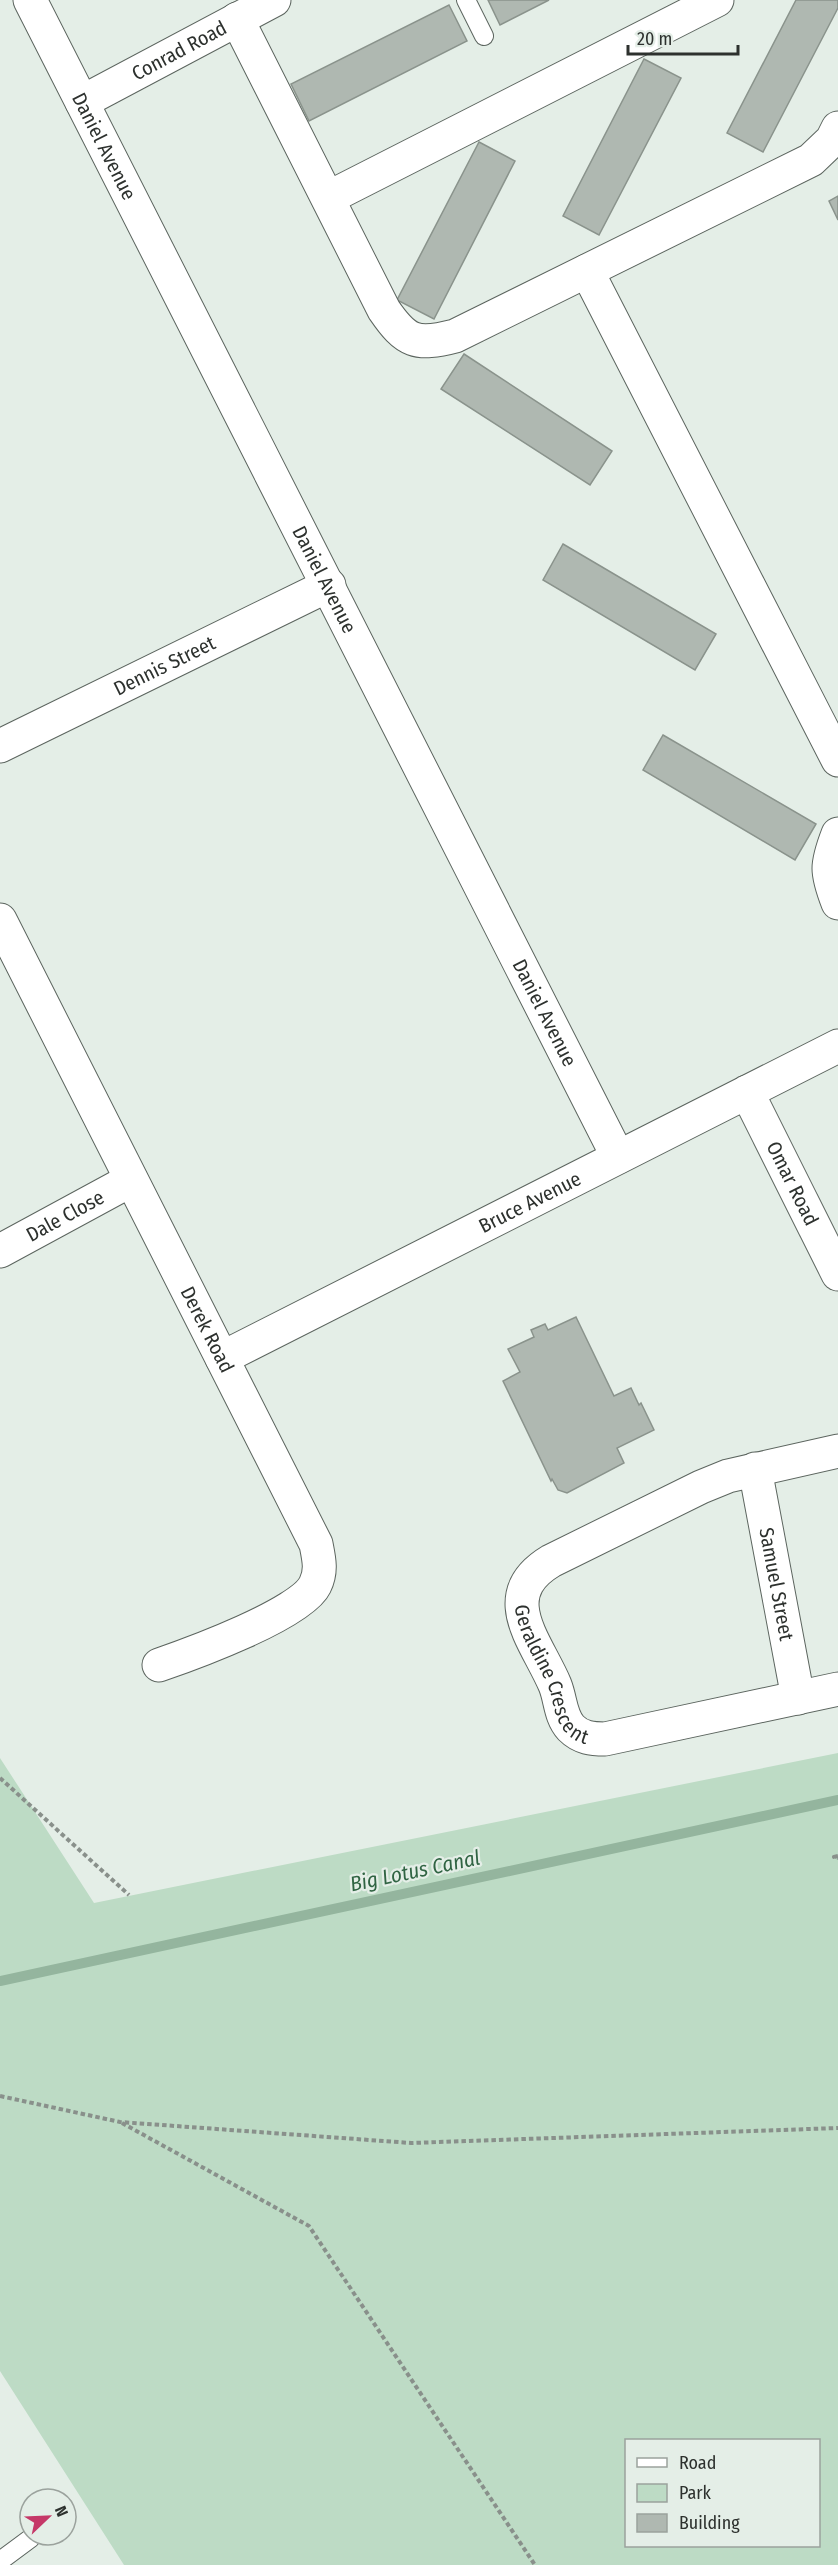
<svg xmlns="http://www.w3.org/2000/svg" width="838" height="2565" font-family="'Fira Sans Condensed',sans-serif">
<rect width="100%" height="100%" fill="#e4eee7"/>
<path fill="#bddbc5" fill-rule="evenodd" d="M838 1753V2565H124L0 2371V1758L94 1903ZM626 2440H818V2546H626Z"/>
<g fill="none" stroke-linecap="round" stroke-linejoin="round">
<path stroke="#94b59e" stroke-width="10" d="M0 1981 838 1800"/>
</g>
<g fill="#afb8b1" stroke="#8a938c" stroke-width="1.5">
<path d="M488 0H549L500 25Z"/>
<path d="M796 0H838V8L763 152 727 133Z"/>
<path d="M449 5 467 41 309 121 291 84Z"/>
<path d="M644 59 681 78 599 235 563 216Z"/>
<path d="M479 142 515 161 434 319 397 300Z"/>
<path d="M838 196V220L829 201Z"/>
<path d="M464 354 612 451 590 485 441 389Z"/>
<path d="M563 544 716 634 695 670 543 580Z"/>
<path d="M663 735 816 824 795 860 643 770Z"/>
<path d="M576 1317 614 1396 631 1388 639 1405 641 1403 654 1430 617 1448 624 1463 567 1493 558 1490 552 1479 551 1481 503 1381 520 1372 508 1349 534 1337 531 1330 545 1324 548 1330Z"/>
</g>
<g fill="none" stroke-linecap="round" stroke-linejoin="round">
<defs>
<g id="lane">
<path d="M466 0 484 36"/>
<path d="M0 2561 31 2538"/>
</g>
<g id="street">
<path id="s1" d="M30 0 618 1157"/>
<path d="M237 19 384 310C406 342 416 346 455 336L811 160 832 140 838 128"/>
<path id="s2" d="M82 102 274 0"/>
<path d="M328 198 717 0"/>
<path d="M587 271 838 760"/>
<path id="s3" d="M0 746 329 585"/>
<path d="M838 834C826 865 826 872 838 903"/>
<path id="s4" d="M0 920 316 1544C319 1559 322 1571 315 1585 301 1614 191 1654 159 1665"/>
<path id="s5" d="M747 1092 838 1274"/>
<path id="s6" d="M0 1251 131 1180"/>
<path id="s7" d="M222 1358 838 1046"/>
<path id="s8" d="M838 1451 728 1476 701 1487 551 1561C493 1596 537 1642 555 1685 561 1700 560 1716 571 1728 581 1738 592 1739 605 1739L838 1689"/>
<path id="s9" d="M755 1469 798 1698"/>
</g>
</defs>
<use href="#lane" stroke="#5c655f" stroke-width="20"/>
<use href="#street" stroke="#5c655f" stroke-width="35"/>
<g stroke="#89908b" stroke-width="4" stroke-dasharray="4.5 3" stroke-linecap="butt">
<path d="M0 1778 129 1895"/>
<path d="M838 1856 834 1857 838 1858"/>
<path d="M0 2096 120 2122 411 2143 838 2128"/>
<path d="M122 2123 309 2226 535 2565"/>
</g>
<use href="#lane" stroke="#fff" stroke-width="18"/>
<use href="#street" stroke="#fff" stroke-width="33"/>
</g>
<g text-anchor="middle" stroke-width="4.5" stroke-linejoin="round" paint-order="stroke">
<g font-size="20" fill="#2d312e" stroke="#e4eee7">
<text dy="7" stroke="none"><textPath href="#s2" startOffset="110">Conrad Road</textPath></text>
<text dy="7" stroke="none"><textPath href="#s1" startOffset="164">Daniel Avenue</textPath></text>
<text dy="7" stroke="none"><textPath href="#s1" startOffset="650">Daniel Avenue</textPath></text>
<text dy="7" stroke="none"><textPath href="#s3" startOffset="183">Dennis Street</textPath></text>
<text dy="7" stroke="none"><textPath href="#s1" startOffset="1136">Daniel Avenue</textPath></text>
<text dy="7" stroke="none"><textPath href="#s5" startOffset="102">Omar Road</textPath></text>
<text dy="7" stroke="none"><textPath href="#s7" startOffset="345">Bruce Avenue</textPath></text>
<text dy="7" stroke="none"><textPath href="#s6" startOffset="74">Dale Close</textPath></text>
<text dy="7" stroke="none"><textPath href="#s4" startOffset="459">Derek Road</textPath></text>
<text dy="7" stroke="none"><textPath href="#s9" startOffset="117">Samuel Street</textPath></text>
<text dy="7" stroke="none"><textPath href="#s8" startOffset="441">Geraldine Crescent</textPath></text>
</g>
<g font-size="21" font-style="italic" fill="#306443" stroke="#e4eee7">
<text transform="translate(415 1871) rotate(-12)" y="7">Big Lotus Canal</text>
</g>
</g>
<rect x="625" y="2439" width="195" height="108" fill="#e4eee7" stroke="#9ba29d" stroke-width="1.5"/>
<rect x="637" y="2458" width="30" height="9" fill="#ffffff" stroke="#9ba29d" stroke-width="1.5"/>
<text x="679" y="2469" font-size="18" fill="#2d312e">Road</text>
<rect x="637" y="2484" width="30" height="18" fill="#bddbc5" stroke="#9ba29d" stroke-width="1.5"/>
<text x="679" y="2499" font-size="18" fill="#2d312e">Park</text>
<rect x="637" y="2514" width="30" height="18" fill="#afb8b1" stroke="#9ba29d" stroke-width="1.5"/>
<text x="679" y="2529" font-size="18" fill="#2d312e">Building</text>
<g transform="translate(48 2517) rotate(67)"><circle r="28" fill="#e4eee7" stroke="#9ba29d" stroke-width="1.5"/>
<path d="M0-4.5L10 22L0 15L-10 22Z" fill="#c53868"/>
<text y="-9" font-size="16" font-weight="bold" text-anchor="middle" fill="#2d312e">N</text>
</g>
<path d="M628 45v9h110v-9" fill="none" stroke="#2d312e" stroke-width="3"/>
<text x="637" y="45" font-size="18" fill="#2d312e" stroke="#e4eee7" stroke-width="4.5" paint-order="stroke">20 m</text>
</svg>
